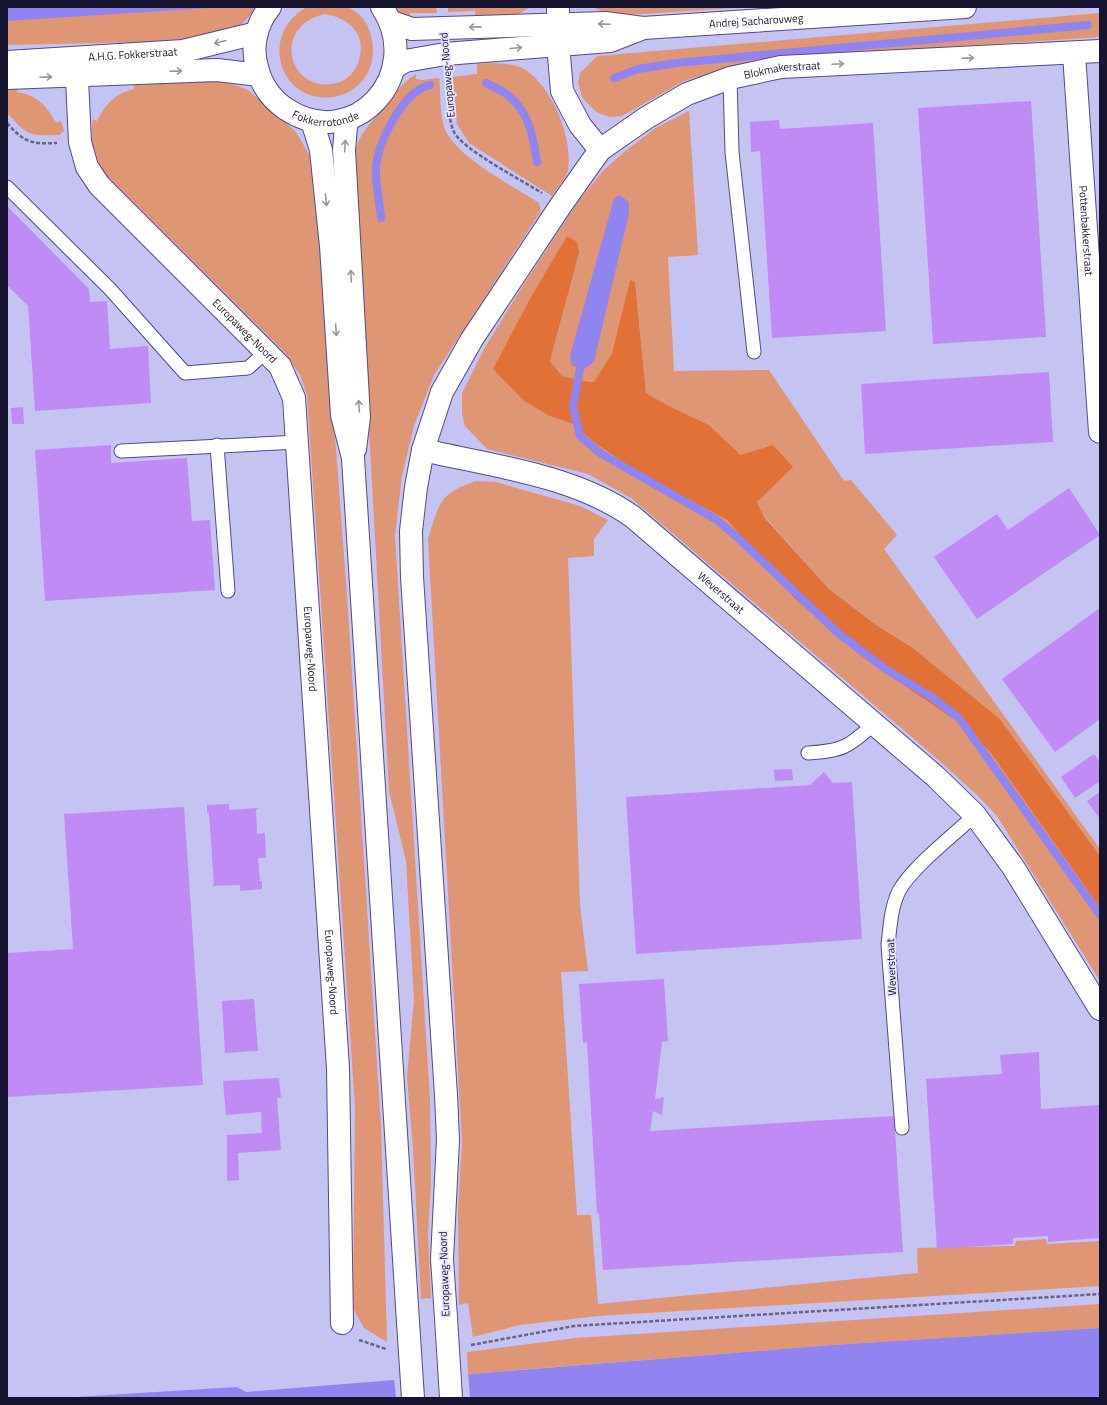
<svg xmlns="http://www.w3.org/2000/svg" width="1107" height="1405" font-family="'Titillium Web',sans-serif">
<rect width="100%" height="100%" fill="#c4c3f2"/>
<g fill="#de9674" fill-rule="evenodd">
<path d="M7 7H258L239 27 215 36 148 42 7 45Z"/>
<path d="M307 7C317 7 337 4 346 7 372 15 379 51 368 72 362 84 351 93 338 96 283 109 255 36 307 7ZM325 14C349 18 367 34 359 60 356 71 348 80 337 83 289 95 270 26 325 14Z"/>
<path d="M392 7H436L437 13H410V18L401 15Z"/>
<path d="M448 7H530L517 15 476 22 475 11 448 12Z"/>
<path d="M592 7H750L626 15 607 13Z"/>
<path d="M1100 13V37L763 59 728 67 684 81 622 116 610 117 598 113 589 105 582 97 578 83 580 73 597 56Z"/>
<path d="M495 63C504 64 513 64 522 68 552 84 573 138 568 170 566 178 556 189 552 196L469 143 457 124 452 77 477 74V64Z"/>
<path d="M416 74V79L422 80 439 78C441 94 439 121 448 135 464 161 513 186 539 203L541 211 434 375 414 426 402 476 395 536 430 1100 431 1182 428 1235 431 1298 421 1299 413 1149 407 1077 414 1000 406 861 389 791 354 157C359 131 372 122 388 103 399 89 400 85 416 74Z"/>
<path d="M216 76 221 82 230 83 248 90 296 132 310 156 315 173 347 595 381 1126 387 1342 364 1328 353 1308 355 1107 307 395 300 375 285 353 104 173C93 154 89 140 93 119L97 121C105 104 116 93 134 89L133 82Z"/>
<path d="M7 87H17V92C37 95 47 106 56 123L61 121 64 131 58 136V135C27 136 28 135 7 113Z"/>
<path d="M689 111 698 255 668 257 674 371 769 370 844 481 851 480 897 535 884 549 1100 849V856L1000 719 913 648 876 625 828 588 765 517 757 502 792 467 741 455 709 425 667 405 646 393 635 282 630 280 612 353 594 382 583 381 562 376 550 361 579 253 530 299 550 416 573 424 596 444 638 472 727 520 795 599 831 630 887 674 956 721 990 752 1100 908V981L997 816 978 796 941 762 631 498 588 474 487 449 465 426 462 414V393L484 349 522 287 580 199 602 172 624 152 657 127Z"/>
<path d="M476 481 496 482 580 506 608 520 594 539V556L568 558 580 905 588 971 561 972 577 1215H591L598 1304 918 1273 917 1248 1015 1246 1016 1241 1046 1239 1047 1244 1100 1241V1286L598 1316 520 1325 473 1337 468 1303 459 1305 458 1209 462 1142 428 539C439 504 439 493 476 481Z"/>
<path d="M1100 1304V1328L833 1345 468 1374 467 1352 576 1338Z"/>
</g>
<path fill="#e17137" d="M567 236 577 242 579 253 550 361 562 376 583 381 594 382 612 353 630 280 635 282 646 393 667 405 709 425 741 455 773 445 793 467 757 502 765 518 828 588 876 625 913 648 1000 719 1100 856V908L990 752 956 721 887 674 831 630 795 599 727 520 638 472 596 444 573 424 550 416 524 401 493 369 530 299Z"/>
<g fill="#8f84f0">
<path d="M7 7H223L7 21Z"/>
<path d="M619 195 629 202V213L594 362 583 370 572 365 570 356 611 209 614 199Z"/>
<path d="M1100 1328V1398H60L237 1387 246 1392 833 1345Z"/>
</g>
<path fill="#c4c3f2" d="M468 1372 470 1398H396L394 1378Z"/>
<g fill="none" stroke-linecap="round" stroke-linejoin="round">
<g stroke="#8f84f0" stroke-width="8">
<path d="M614 78 638 69 676 63 1088 25"/>
<path d="M486 83C493 87 504 91 510 97 530 114 533 137 537 162"/>
<path d="M381 218C380 202 375 185 376 169 376 144 404 90 430 85"/>
<path d="M580 369 573 407 580 436 600 453 717 520 738 538 838 633 884 668 933 698 959 718 1100 915"/>
</g>
</g>
<g fill="#c08bf4">
<path d="M1031 101 1046 337 933 344 918 108Z"/>
<path d="M779 120 780 129 873 123 886 331 772 338 760 151 751 152 750 122Z"/>
<path d="M7 206 89 289 90 302 107 301 110 349 148 346 151 403 35 411 28 306 7 285Z"/>
<path d="M1049 372 1053 442 865 454 861 384Z"/>
<path d="M23 407 24 424H12L11 408Z"/>
<path d="M111 445V463L187 458 192 521 210 520 215 590 45 601 35 450Z"/>
<path d="M1069 488 1100 535 977 619 934 557 997 514 1008 530Z"/>
<path d="M1100 608V719L1055 752 1002 679Z"/>
<path d="M1094 754 1100 762V781L1075 798 1061 777Z"/>
<path d="M792 769 793 780 775 781 774 770Z"/>
<path d="M824 772 833 783 852 782 862 939 636 954 626 797 810 785Z"/>
<path d="M1100 792V819L1087 801Z"/>
<path d="M229 804V810L258 808 256 810 257 834 265 833 266 858H258L260 881H262V889L240 891V885L212 886 214 884 209 813H207V805Z"/>
<path d="M184 807 203 1085 7 1097V953L73 949 64 814Z"/>
<path d="M664 979 668 1041 662 1042 655 1099 664 1097 662 1115 653 1111 650 1131 894 1116 903 1252 603 1270 599 1213 597 1214 587 1042 583 1043 579 984Z"/>
<path d="M254 999 258 1051 225 1053 222 1001Z"/>
<path d="M1039 1052 1041 1109 1100 1105V1238L1048 1242V1236L1013 1238V1244L937 1249 926 1079 1002 1074 1000 1055Z"/>
<path d="M279 1078 281 1098H277L281 1150 238 1153 239 1180 227 1181V1135L262 1133 261 1112 226 1115 223 1081Z"/>
</g>
<g fill="none" stroke-linecap="round" stroke-linejoin="round">
<defs>
<g id="lane">
<path d="M730 78 732 152 754 352"/>
<path d="M7 187 110 289 185 373 248 368 266 352"/>
<path d="M217 445 228 591"/>
<path d="M121 451 298 442"/>
<path d="M808 753C843 751 848 747 874 724"/>
<path d="M902 1128 888 945C890 927 891 907 899 891 911 868 955 834 975 815"/>
</g>
<g id="street">
<path d="M558 7V25"/>
<path d="M558 44 562 91 580 125 600 150"/>
<path id="s1" d="M1074 54 1100 432"/>
<path id="s2" d="M76 58 80 142 87 167 99 185 280 366 294 398 338 1068 342 1323"/>
<path id="s3" d="M423 450C492 466 574 475 633 517L936 777 975 815 1013 867 1100 1009"/>
<path id="s4" d="M446 1318 442 1259 448 1140 446 1095 412 577 411 531 416 487 423 450 442 392 472 339 561 205 600 150 646 118 687 94 730 78 781 67 1100 51"/>
</g>
<g id="secondary">
<path id="s5" d="M270 7C256 24 251 47 257 67 261 84 271 99 286 109 354 154 426 74 382 7"/>
<path id="s6" d="M391 22 412 29 605 23 643 28 965 7"/>
<path id="s7" d="M7 62 183 51 257 33"/>
<path d="M395 67 405 61 445 54 610 41 641 29"/>
<path d="M7 78 217 70 259 75"/>
<path d="M349 118 346 126 344 150 359 417 355 449"/>
<path d="M312 121 321 150 331 246 342 415 353 458 408 1322"/>
</g>
</defs>
<use href="#lane" stroke="#514a8e" stroke-width="15"/>
<use href="#street" stroke="#514a8e" stroke-width="24"/>
<use href="#secondary" stroke="#514a8e" stroke-width="24"/>
<g stroke="#666489" stroke-width="2.5" stroke-dasharray="4 2" stroke-linecap="butt">
<path d="M446 77C448 95 447 116 454 132 462 149 523 181 542 193"/>
<path d="M7 123C25 143 31 144 57 143"/>
<path d="M359 1340 386 1349"/>
<path d="M471 1345 574 1326 1100 1294"/>
</g>
<use href="#lane" stroke="#fff" stroke-width="13"/>
<use href="#street" stroke="#fff" stroke-width="22"/>
<use href="#secondary" stroke="#fff" stroke-width="22"/>
<defs>
<path id="street-bridge" d="M446 1318 451 1398"/>
<path id="secondary-bridge" d="M408 1322 413 1398"/>
</defs>
<use href="#street-bridge" stroke="#514a8e" stroke-width="24" stroke-linecap="butt"/>
<use href="#secondary-bridge" stroke="#514a8e" stroke-width="24" stroke-linecap="butt"/>
<use href="#street-bridge" stroke="#fff" stroke-width="22"/>
<use href="#secondary-bridge" stroke="#fff" stroke-width="22"/>
</g>
<defs><path id="oneway-shaft" d="M-6 0H5M1.5-3L5.5 0L1.5 3" fill="none" stroke-width="1.6" stroke-linecap="round" stroke-linejoin="round"/></defs>
<g stroke="#9795a2">
<use href="#oneway-shaft" transform="translate(604 24) rotate(-178)"/>
<use href="#oneway-shaft" transform="translate(475 27) rotate(179)"/>
<use href="#oneway-shaft" transform="translate(220 42) rotate(166)"/>
<use href="#oneway-shaft" transform="translate(516 48) rotate(-5)"/>
<use href="#oneway-shaft" transform="translate(968 58) rotate(-2)"/>
<use href="#oneway-shaft" transform="translate(838 64) rotate(-3)"/>
<use href="#oneway-shaft" transform="translate(176 71) rotate(-2)"/>
<use href="#oneway-shaft" transform="translate(46 77) rotate(-2)"/>
<use href="#oneway-shaft" transform="translate(345 146) rotate(-87)"/>
<use href="#oneway-shaft" transform="translate(326 200) rotate(84)"/>
<use href="#oneway-shaft" transform="translate(351 276) rotate(-93)"/>
<use href="#oneway-shaft" transform="translate(336 330) rotate(86)"/>
<use href="#oneway-shaft" transform="translate(359 406) rotate(-94)"/>
</g>
<g text-anchor="middle" stroke-width="3.5" stroke-linejoin="round" paint-order="stroke">
<g font-size="11" fill="#171430" stroke="#e7e6ff">
<text dy="4" stroke="none"><textPath href="#s6" startOffset="367">Andrej Sacharovweg</textPath></text>
<text dy="4" stroke="none"><textPath href="#s7" startOffset="126">A.H.G. Fokkerstraat</textPath></text>
<text dy="4" stroke="none"><textPath href="#s4" startOffset="1423">Blokmakerstraat</textPath></text>
<text transform="translate(447 75) rotate(-95)" y="4">Europaweg-Noord</text>
<text dy="4" stroke="none"><textPath href="#s5" startOffset="158">Fokkerrotonde</textPath></text>
<text dy="4" stroke="none"><textPath href="#s1" startOffset="177">Pottenbakkerstraat</textPath></text>
<text dy="4" stroke="none"><textPath href="#s2" startOffset="338">Europaweg-Noord</textPath></text>
<text dy="4" stroke="none"><textPath href="#s3" startOffset="338">Weverstraat</textPath></text>
<text dy="4" stroke="none"><textPath href="#s2" startOffset="674">Europaweg-Noord</textPath></text>
<text transform="translate(891 967) rotate(-92)" y="4">Weverstraat</text>
<text dy="4" stroke="none"><textPath href="#s2" startOffset="998">Europaweg-Noord</textPath></text>
<text transform="translate(444 1274) rotate(-92)" y="4">Europaweg-Noord</text>
</g>
</g>
<rect width="1107" height="1405" fill="none" stroke="#171430" stroke-width="16"/>
</svg>
